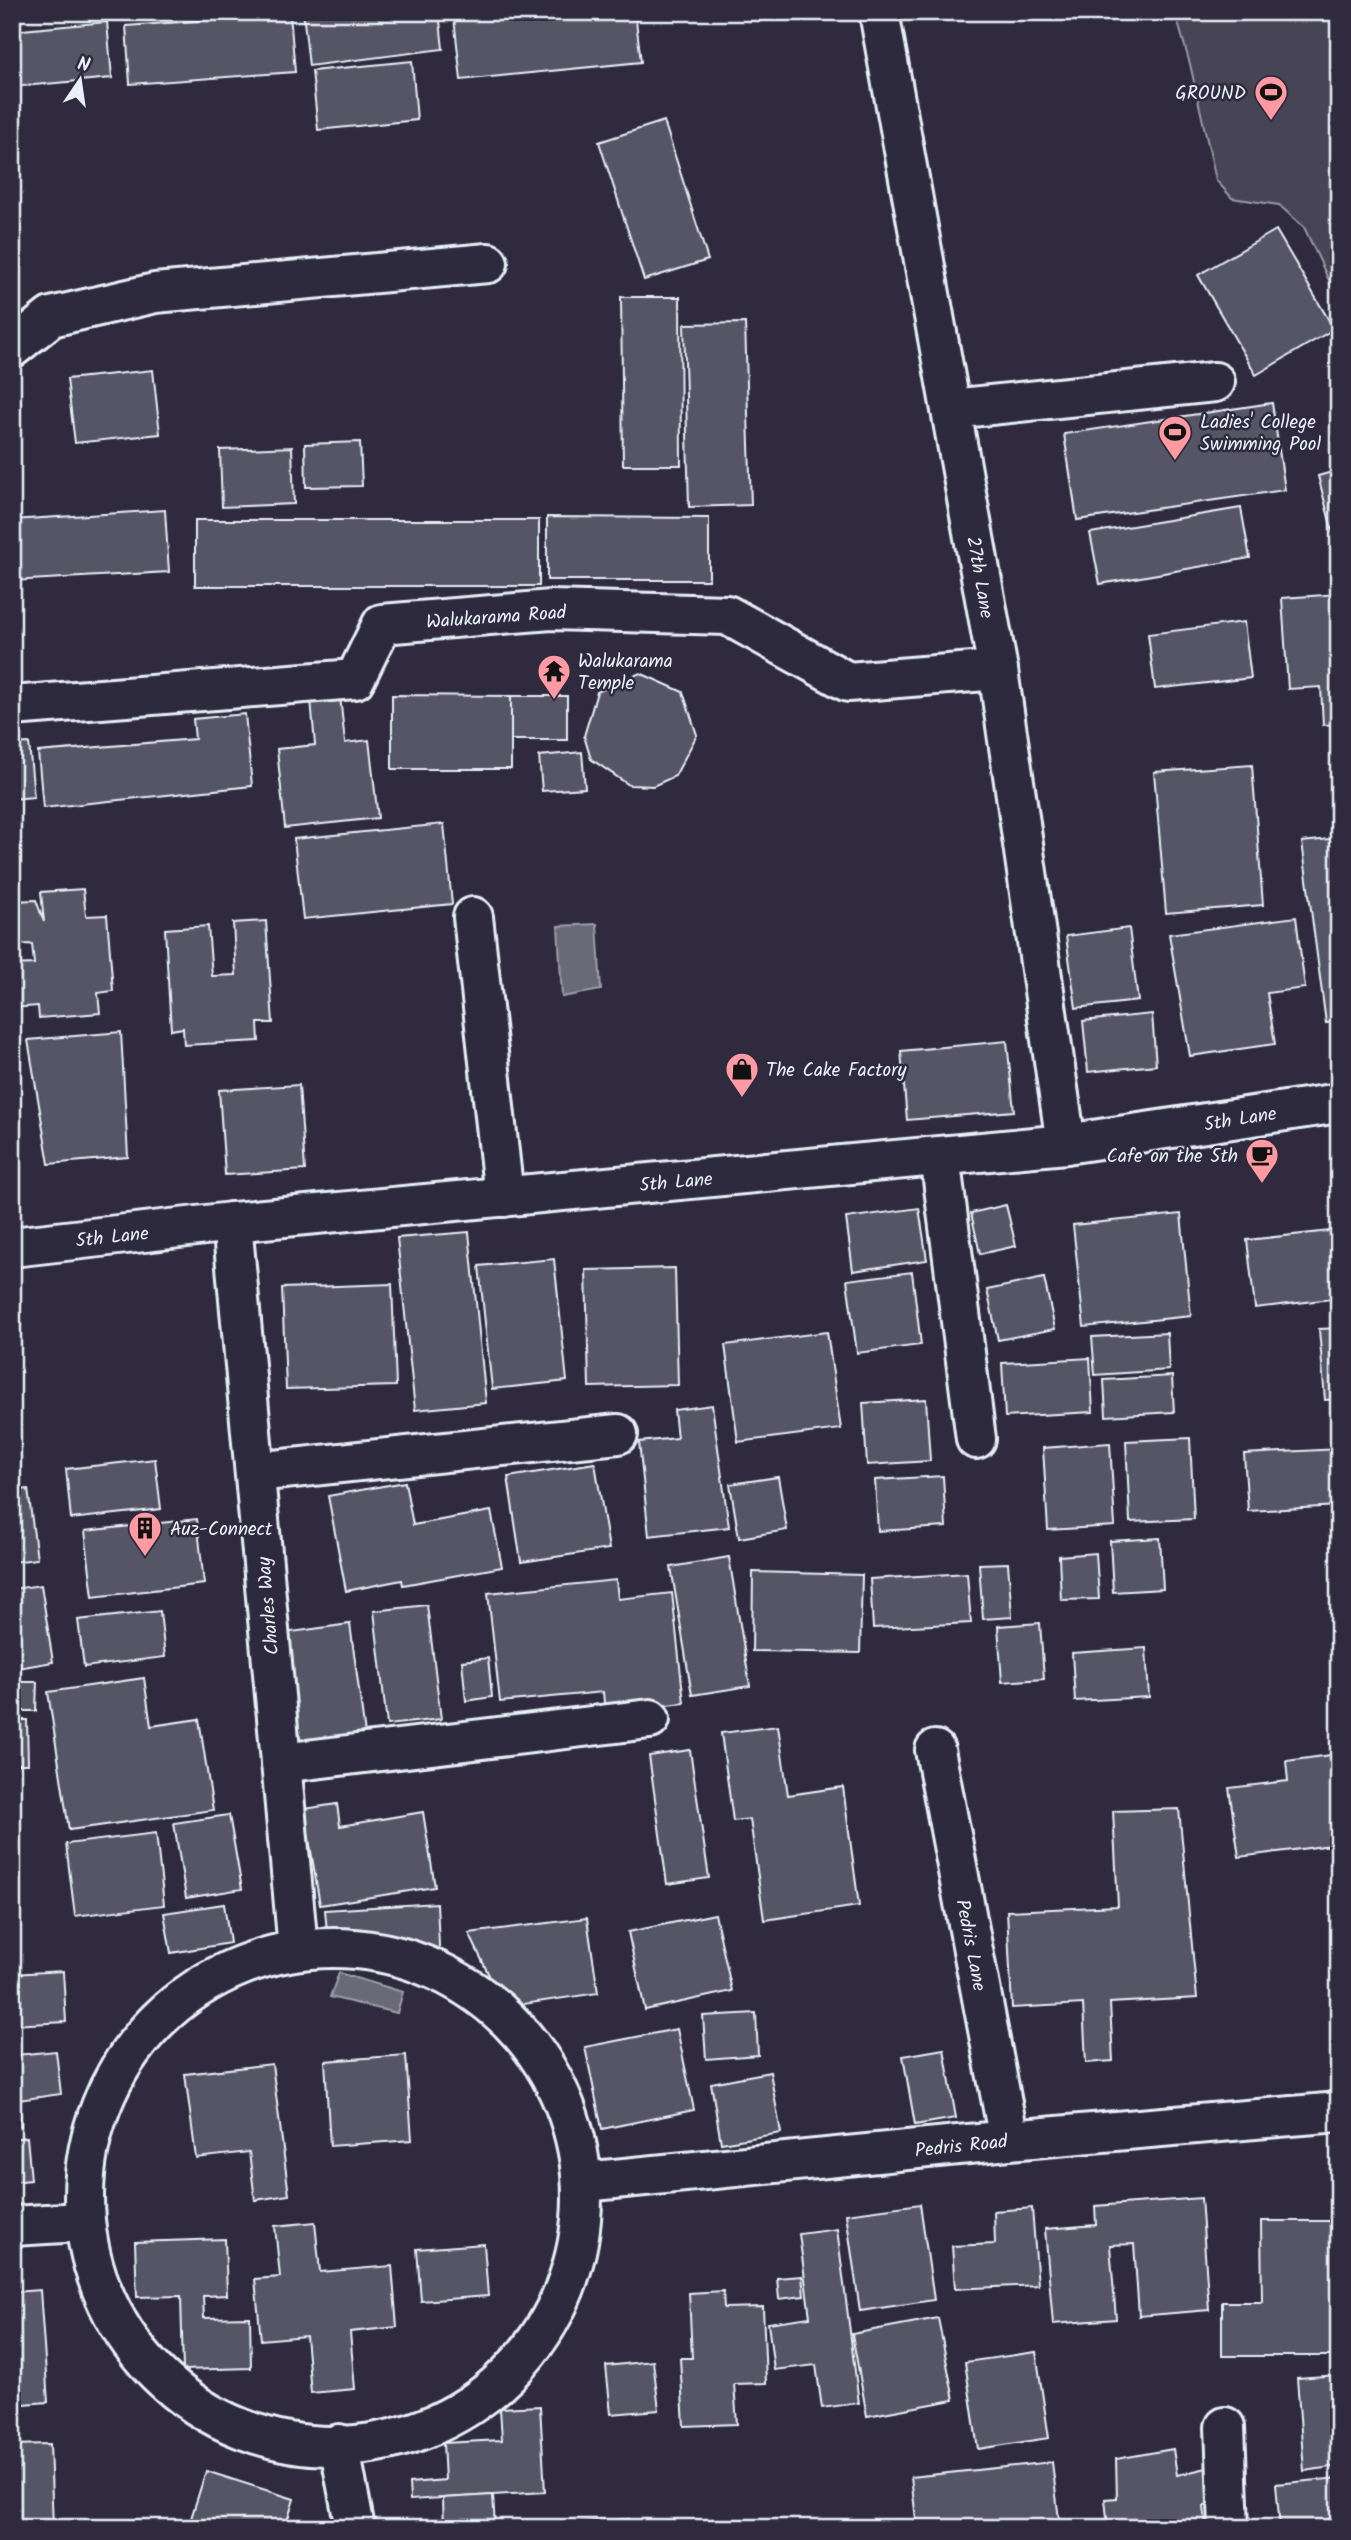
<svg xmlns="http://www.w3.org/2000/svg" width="1351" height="2540" font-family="Kalam,sans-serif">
<rect width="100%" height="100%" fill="#2f2a3d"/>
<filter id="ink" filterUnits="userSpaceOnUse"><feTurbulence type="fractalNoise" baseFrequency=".0143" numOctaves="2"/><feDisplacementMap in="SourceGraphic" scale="14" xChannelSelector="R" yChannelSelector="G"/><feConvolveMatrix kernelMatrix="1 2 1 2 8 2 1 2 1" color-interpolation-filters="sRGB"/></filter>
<g filter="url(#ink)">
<path fill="#464455" stroke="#979aa6" stroke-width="2" d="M1175 12H1339V302L1304 227 1279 205 1232 198 1216 180 1190 64Z"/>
<g fill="#696978" stroke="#9c9fab" stroke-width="2">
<path d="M597 924 601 990 562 997 558 926Z"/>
<path d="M339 1973 403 1992 397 2013 330 1997Z"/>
</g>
<g fill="#575565" stroke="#e8f1f8" stroke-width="2">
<path d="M303 12H439L443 49 309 66Z"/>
<path d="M513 12H635L641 62 461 80 454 18Z"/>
<path d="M290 14 295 72 130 84 126 26Z"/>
<path d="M107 22 112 78 12 87V31Z"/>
<path d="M412 61 417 120 318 130 312 71Z"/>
<path d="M664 121 708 260 644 280 599 142Z"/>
<path d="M1276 230 1334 329 1256 375 1198 275Z"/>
<path d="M621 297H680L681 465H623Z"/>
<path d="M745 323 751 505 689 507 684 324Z"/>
<path d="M153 370 160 434 75 443 67 379Z"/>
<path d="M1272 403 1285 490 1077 520 1064 434Z"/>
<path d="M360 442 362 486 306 487 305 444Z"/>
<path d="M292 447 294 504 222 507 220 450Z"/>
<path d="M1339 470V540L1335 541 1318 476Z"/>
<path d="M1241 508 1250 558 1100 584 1090 533Z"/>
<path d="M165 510 169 572 12 581V520Z"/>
<path d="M547 517 709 518V580H547Z"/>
<rect x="195" y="520" width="344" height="66"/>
<path d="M1339 594V724L1323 725 1321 687 1288 689 1282 598Z"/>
<path d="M1244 622 1251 678 1155 689 1148 634Z"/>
<path d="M640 673 683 692 697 735 675 776 653 786 629 785 591 759 584 736 597 692Z"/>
<path d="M392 695 511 696V769H392Z"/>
<path d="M340 696 345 743 369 740 378 818 285 828 277 749 315 745 311 699Z"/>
<rect x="511" y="696" width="56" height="44"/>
<path d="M245 714 252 786 43 808 38 752 195 739 193 719Z"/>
<path d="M29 743 34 797 12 799V744Z"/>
<path d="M582 752 585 788 542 791 539 756Z"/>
<path d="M1252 765 1263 905 1166 913 1154 772Z"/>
<path d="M444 824 452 904 303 919 294 839Z"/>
<path d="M1339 838V1021L1326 1023 1302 842Z"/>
<path d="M83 889 86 916 107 915 113 991 98 993 100 1013 39 1018 38 1006 12 1008V965L34 964 32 944 12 945V901L36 900 44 922 41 892Z"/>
<path d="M1296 917 1305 988 1267 993 1275 1044 1190 1056 1169 934Z"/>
<path d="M266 921 273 1023H258L259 1041 184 1045 183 1028 171 1030 165 929 208 926 212 976 236 975 233 923Z"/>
<path d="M1129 928 1138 1001 1076 1008 1066 936Z"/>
<path d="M1152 1014 1156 1065 1088 1072 1083 1021Z"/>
<path d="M121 1032 128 1157 49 1164 28 1040Z"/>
<path d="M1007 1041 1014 1111 907 1120 901 1051Z"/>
<path d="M299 1085 305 1170 225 1175 219 1090Z"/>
<path d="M1006 1205 1016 1246 980 1254 971 1213Z"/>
<path d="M919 1208 927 1260 853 1271 846 1218Z"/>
<path d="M1181 1214 1191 1316 1084 1327 1073 1225Z"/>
<path d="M1339 1230V1298L1255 1308 1247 1240Z"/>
<path d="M469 1232 486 1403 415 1410 397 1238Z"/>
<path d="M554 1259 567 1381 492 1389 479 1266Z"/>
<path d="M675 1268 678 1385 589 1387 586 1270Z"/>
<path d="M912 1272 921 1345 857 1353 847 1280Z"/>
<path d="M1044 1278 1055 1329 998 1340 987 1290Z"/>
<path d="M392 1284 396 1386 286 1389 282 1288Z"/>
<path d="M1339 1328V1399L1325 1400 1319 1329Z"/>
<path d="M827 1332 841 1429 738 1442 725 1345Z"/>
<path d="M1167 1333 1169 1370 1095 1375 1092 1337Z"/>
<path d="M1090 1358 1093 1412 1005 1417 1002 1363Z"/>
<path d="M1172 1376 1174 1412 1106 1416 1104 1380Z"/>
<path d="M926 1399 930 1461 867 1465 863 1403Z"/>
<path d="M712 1405 729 1527 649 1536 639 1442 677 1438 674 1410Z"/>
<path d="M1190 1438 1194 1519 1130 1522 1126 1441Z"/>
<path d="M1110 1443 1115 1526 1048 1530 1043 1448Z"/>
<path d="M1339 1449V1506L1248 1511 1244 1454Z"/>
<path d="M155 1459 161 1509 71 1519 66 1469Z"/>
<path d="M595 1463 609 1549 521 1562 508 1477Z"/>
<path d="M943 1476 946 1527 878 1531 875 1480Z"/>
<path d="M778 1477 787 1530 739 1538 730 1484Z"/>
<path d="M405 1482 413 1525 491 1511 502 1567 403 1585 402 1580 346 1591 328 1496Z"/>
<path d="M28 1489 37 1559 12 1562V1491Z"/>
<path d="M197 1519 204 1584 93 1597 85 1531Z"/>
<path d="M1160 1538 1163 1589 1113 1592 1110 1541Z"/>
<path d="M1096 1553 1099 1599 1061 1600 1059 1556Z"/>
<path d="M729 1557 750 1686 692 1695 671 1567Z"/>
<path d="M1008 1563 1012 1617 983 1619 979 1564Z"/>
<path d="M753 1572 862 1575 860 1653 752 1651Z"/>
<path d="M967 1573 971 1623 873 1628 870 1579Z"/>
<path d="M616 1580 618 1599 672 1593 684 1703 605 1712 603 1692 500 1702 488 1593Z"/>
<path d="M41 1585 53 1662 12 1669V1589Z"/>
<path d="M427 1605 441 1719 387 1725 374 1611Z"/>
<path d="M160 1611 165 1657 84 1667 78 1620Z"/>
<path d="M1040 1623 1044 1679 1002 1682 998 1626Z"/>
<path d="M350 1624 365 1734 299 1743 284 1633Z"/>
<path d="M1146 1648 1149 1697 1075 1701 1072 1653Z"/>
<path d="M488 1658 492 1697 466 1701 462 1661Z"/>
<path d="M144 1678 151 1726 199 1719 213 1810 69 1830 48 1692Z"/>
<path d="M12 1682H37L36 1711H12Z"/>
<path d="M12 1720H27L28 1764H12Z"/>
<path d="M778 1726 788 1795 843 1787 859 1906 764 1920 750 1819 733 1821 721 1733Z"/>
<path d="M690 1750 709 1878 667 1884 649 1756Z"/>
<path d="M1339 1754V1844L1239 1857 1229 1788 1288 1781 1286 1761Z"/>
<path d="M337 1804 340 1826 423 1812 435 1887 320 1905 304 1809Z"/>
<path d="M1179 1809 1197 1998 1110 2003 1113 2061 1086 2063 1083 2004 1012 2008 1007 1911 1118 1906 1113 1811Z"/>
<path d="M229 1815 242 1889 186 1898 174 1823Z"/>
<path d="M156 1833 164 1905 75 1916 66 1844Z"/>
<path d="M437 1903 440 1966 382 1948 328 1943 325 1910Z"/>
<path d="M224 1904 230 1943 171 1953 164 1913Z"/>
<path d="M715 1914 732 1991 645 2010 628 1932Z"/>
<path d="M587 1918 598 1993 504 2007 469 1933Z"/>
<path d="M63 1971 66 2022 12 2025V1974Z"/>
<path d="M756 2013 758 2055 706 2059 703 2016Z"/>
<path d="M677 2029 694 2110 602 2129 585 2047Z"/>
<path d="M12 2047H14L16 2055 56 2051 61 2094 18 2100 21 2126 12 2127Z"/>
<path d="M944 2049 956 2118 915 2125 903 2056Z"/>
<path d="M406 2055 412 2140 330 2146 325 2061Z"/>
<path d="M272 2064 289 2195 255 2200 249 2152 196 2158 185 2074Z"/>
<path d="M770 2072 781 2133 721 2143 711 2083Z"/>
<path d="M27 2137 31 2180 12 2182V2139Z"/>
<path d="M1201 2198 1209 2310 1139 2316 1134 2244 1110 2245 1116 2319 1053 2324 1045 2229 1096 2225 1095 2206Z"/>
<path d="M920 2204 934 2300 860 2311 846 2214Z"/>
<path d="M1032 2208 1038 2285 955 2289 952 2246 995 2244 994 2211Z"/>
<path d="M1261 2221H1338L1339 2356H1222V2302H1262Z"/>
<path d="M315 2222 320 2272 392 2266 397 2327 350 2332 355 2389 311 2393 306 2336 261 2340 255 2279 280 2277 275 2226Z"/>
<path d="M837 2229 859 2403 822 2408 816 2365 774 2370 768 2323 810 2317 799 2234Z"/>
<path d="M225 2239 227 2295 203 2296 204 2318 250 2317 251 2368 183 2370 181 2296 137 2297 135 2242Z"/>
<path d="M484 2244 488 2296 421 2301 417 2249Z"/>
<path d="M802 2276 804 2296 779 2299 777 2278Z"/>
<path d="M40 2290 48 2402 12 2405V2292Z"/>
<path d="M723 2291 724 2308 763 2307 766 2383 734 2384 737 2424 684 2426 680 2358H692L689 2293Z"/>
<path d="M938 2318 954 2400 867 2416 852 2334Z"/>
<path d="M1036 2352 1049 2438 978 2449 965 2362Z"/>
<path d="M653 2361 659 2410 611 2414 606 2366Z"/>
<path d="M1339 2375V2466L1304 2471 1297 2378Z"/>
<path d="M540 2406 545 2492 410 2500 409 2483 445 2480 443 2443 502 2440 500 2408Z"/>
<path d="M50 2444 53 2528H12V2445Z"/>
<path d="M1173 2449 1177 2475 1211 2467 1219 2503 1204 2506 1206 2528H1108L1105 2499 1117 2498 1116 2459Z"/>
<path d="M1052 2462 1060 2528H917L911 2477Z"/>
<path d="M206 2471 294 2499 285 2528H188Z"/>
<path d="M1339 2478V2504H1337L1339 2528H1280L1276 2484Z"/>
<path d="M493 2495 495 2527 629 2519V2528H444L443 2498Z"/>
<path d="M897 2520V2528H868V2523Z"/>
</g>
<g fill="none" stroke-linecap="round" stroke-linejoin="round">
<defs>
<g id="minor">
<path d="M879 12 998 670 1066 1144"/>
<path d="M12 348 51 317 155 293 488 263"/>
<path d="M951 409 1215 382"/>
<path d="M12 706 355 679 382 624 551 610 727 615 848 682 998 670"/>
<path d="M473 917 504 1197"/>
<path d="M940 1156 976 1439"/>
<path d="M232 1222 298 1949"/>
<path d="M255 1472 618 1434"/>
<path d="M935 1750 1009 2140"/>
<path d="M281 1763 650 1719"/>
<circle cx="333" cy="2197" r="249"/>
<path d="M584 2182 1009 2140 1339 2112"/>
<path d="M12 2226 81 2222"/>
<path d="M1225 2427 1229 2528"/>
<path d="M339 2444 355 2528"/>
</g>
<path id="major" d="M12 1247 232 1222 1066 1144 1339 1103"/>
</defs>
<use href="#minor" stroke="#e8f1f8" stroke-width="44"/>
<use href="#major" stroke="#e8f1f8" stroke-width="44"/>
<use href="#minor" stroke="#2f2a3d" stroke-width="38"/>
<use href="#major" stroke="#2f2a3d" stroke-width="38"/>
</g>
</g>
<defs>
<symbol id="stadium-pin" viewBox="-11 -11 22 30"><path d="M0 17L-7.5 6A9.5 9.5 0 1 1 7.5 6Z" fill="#ff9aa2" stroke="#2f2a3d"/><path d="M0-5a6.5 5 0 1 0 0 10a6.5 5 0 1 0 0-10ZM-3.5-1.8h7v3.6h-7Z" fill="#111"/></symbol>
<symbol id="temple-pin" viewBox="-11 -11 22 30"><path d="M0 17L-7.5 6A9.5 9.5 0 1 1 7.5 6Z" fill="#ff9aa2" stroke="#2f2a3d"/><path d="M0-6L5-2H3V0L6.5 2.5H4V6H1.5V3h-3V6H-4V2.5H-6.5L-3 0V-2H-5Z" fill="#111"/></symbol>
<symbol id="shop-pin" viewBox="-11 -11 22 30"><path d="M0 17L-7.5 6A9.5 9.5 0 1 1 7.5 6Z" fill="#ff9aa2" stroke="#2f2a3d"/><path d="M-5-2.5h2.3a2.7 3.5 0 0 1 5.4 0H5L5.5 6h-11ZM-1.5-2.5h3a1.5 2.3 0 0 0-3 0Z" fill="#111"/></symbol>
<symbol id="cafe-pin" viewBox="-11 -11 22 30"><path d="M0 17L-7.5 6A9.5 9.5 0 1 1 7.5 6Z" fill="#ff9aa2" stroke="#2f2a3d"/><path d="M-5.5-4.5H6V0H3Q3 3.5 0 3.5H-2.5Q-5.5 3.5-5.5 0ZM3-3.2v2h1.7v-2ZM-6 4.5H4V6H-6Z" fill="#111"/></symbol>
<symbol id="building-pin" viewBox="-11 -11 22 30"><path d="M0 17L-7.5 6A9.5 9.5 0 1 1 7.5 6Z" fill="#ff9aa2" stroke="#2f2a3d"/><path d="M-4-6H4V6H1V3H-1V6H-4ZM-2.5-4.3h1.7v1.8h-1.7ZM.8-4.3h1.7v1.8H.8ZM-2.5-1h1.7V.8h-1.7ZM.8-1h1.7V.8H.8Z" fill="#111"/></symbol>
</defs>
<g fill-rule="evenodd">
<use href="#stadium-pin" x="1252" y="73" width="38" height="52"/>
<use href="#stadium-pin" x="1156" y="413" width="38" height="52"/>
<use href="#temple-pin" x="535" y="652" width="38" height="52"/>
<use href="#shop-pin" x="723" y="1050" width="38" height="52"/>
<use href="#cafe-pin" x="1243" y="1136" width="38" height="52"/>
<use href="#building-pin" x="126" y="1509" width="38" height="52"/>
</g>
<g text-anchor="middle" stroke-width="5" stroke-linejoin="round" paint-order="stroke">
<g font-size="19" fill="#e8f1f8" stroke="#2f2a3d" text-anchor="start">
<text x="1246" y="99" text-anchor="end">GROUND</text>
<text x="1200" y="428">Ladies' College<tspan x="1200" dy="22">Swimming Pool</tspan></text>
<text x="578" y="667">Walukarama<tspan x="578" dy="22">Temple</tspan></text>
<text x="766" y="1076">The Cake Factory</text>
<text x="1238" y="1162" text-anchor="end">Cafe on the 5th</text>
<text x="170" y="1535">Auz-Connect</text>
</g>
<g font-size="19" fill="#e8f1f8" stroke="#2f2a3d">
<text transform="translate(981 577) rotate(80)" y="7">27th Lane</text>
<text transform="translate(496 616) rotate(-4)" y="7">Walukarama Road</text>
<text transform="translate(1240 1118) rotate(-9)" y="7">5th Lane</text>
<text transform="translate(676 1181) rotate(-5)" y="7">5th Lane</text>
<text transform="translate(112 1236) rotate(-6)" y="7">5th Lane</text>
<text transform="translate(267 1606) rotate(-95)" y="7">Charles Way</text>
<text transform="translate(972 1945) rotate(79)" y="7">Pedris Lane</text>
<text transform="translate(961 2145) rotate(-6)" y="7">Pedris Road</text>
</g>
</g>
<rect width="1351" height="2540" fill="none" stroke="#2f2a3d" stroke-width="42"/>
<rect x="21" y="21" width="1309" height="2498" fill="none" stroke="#e8f1f8" stroke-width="2.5" filter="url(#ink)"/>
<g transform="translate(80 80) rotate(13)" stroke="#2f2a3d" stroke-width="5" paint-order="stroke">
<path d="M0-5L12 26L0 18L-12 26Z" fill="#e8f1f8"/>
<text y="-10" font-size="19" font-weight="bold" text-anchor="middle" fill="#e8f1f8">N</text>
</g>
</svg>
